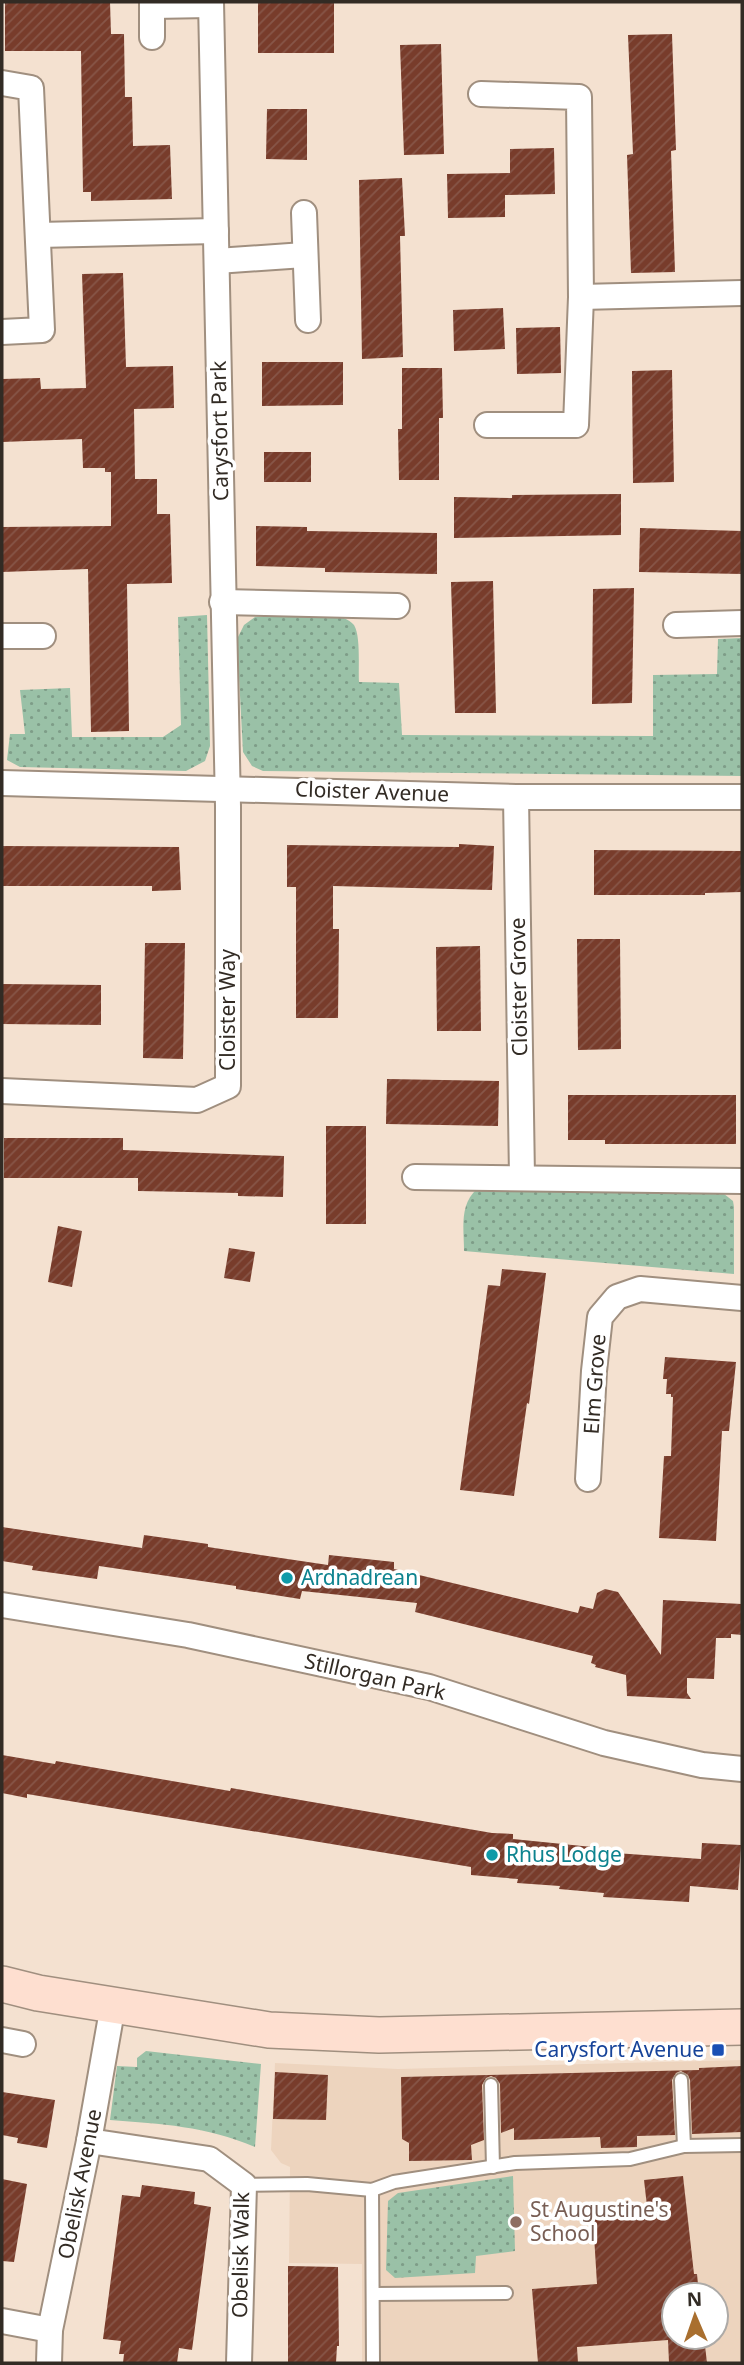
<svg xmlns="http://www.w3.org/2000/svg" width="744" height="2365" font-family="'Noto Sans',sans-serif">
<defs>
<pattern id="grass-dots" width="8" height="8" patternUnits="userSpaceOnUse" patternTransform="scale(1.75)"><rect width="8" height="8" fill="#9ac1a7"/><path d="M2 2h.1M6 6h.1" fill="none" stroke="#7e9d88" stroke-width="1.8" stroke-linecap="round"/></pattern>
<pattern id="building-hatch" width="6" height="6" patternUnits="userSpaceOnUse" patternTransform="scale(1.75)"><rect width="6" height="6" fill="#783c2b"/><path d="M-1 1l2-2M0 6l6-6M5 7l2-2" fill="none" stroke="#875648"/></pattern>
</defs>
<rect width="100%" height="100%" fill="#f4e1d0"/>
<path fill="#edd4be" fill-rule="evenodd" d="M742 2060V2363H362V2264L289 2263 290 2167 281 2163 271 2150 275 2063 398 2069ZM674 2295H716V2337H674Z"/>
<g fill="url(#grass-dots)">
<path d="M207 615 210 746 205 761 186 771 20 767 7 760 10 734H25L20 690 70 688 72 737H163L181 725 178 617Z"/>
<path d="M334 615C341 617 349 619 354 625 361 636 358 668 359 682L399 683 402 735 653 736V675L717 674 718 639 742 638V776L263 771 252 766 243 752 237 639 244 625 255 617Z"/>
<path d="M477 1189 719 1190 733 1201 734 1207V1274L464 1251C464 1229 459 1205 477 1189Z"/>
<path d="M146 2051 261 2064 255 2147C205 2126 162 2124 110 2120L117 2066 137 2067V2058Z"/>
<path d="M513 2176 515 2251 476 2256 475 2273 395 2278 386 2270 388 2201 398 2193Z"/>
</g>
<g fill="url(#building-hatch)">
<path d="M5 2H110L111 34H124L125 97H132L133 146 170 145 172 199 91 201V192H83L81 51H5Z"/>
<rect x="258" y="2" width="76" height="51"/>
<path d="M672 34 676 150 671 151 675 272 631 273 627 155 633 154 628 35Z"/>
<path d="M441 44 444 154 404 155 400 45Z"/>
<path d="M267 109H307V160L266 159Z"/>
<path d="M554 148 555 194 505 195V217L448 218 447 174 510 173V149Z"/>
<path d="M402 178 405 236H400L403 357 362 359 359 180Z"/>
<path d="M123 273 126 367 173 366 174 408 134 409 135 479H157V514H170L172 583 127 584 129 731 91 732 88 569 2 572V527L111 526V472H105V468H83L82 439 2 442V379L40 378 41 389 86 388 82 274Z"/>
<path d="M503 308 505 349 454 351 453 310Z"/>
<path d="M560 327 561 373 517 374 516 328Z"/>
<path d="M262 362H343V405L262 406Z"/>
<path d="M402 368H442L443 418H439V480H399L398 429H402Z"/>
<path d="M672 370 674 482 633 483 632 371Z"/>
<rect x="264" y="452" width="47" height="30"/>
<path d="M621 494V535L454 538V497L512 498V495Z"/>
<path d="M256 526 307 527V531L437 533V574L325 572V568L256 566Z"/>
<path d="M640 528 742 531V574L639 572Z"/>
<path d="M493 581 496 713H455L451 582Z"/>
<path d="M634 588 632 703 592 704 593 589Z"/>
<path d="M459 844 494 846 492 890 333 886V929H339L338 1018H296V887H287V845L459 847Z"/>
<path d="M2 846 179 847 181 890 152 891V886H2Z"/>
<path d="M594 850 742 851V892L705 893V895H594Z"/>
<path d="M577 939H620L621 1049 578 1050Z"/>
<path d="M145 943H185L183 1059 143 1058Z"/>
<path d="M480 946 481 1031H437L436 947Z"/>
<path d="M2 984 101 985V1025L2 1024Z"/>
<path d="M387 1079 499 1081 498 1126 386 1124Z"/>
<path d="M568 1095H736V1144H605V1140H568Z"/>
<rect x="326" y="1126" width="40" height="98"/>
<path d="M4 1138H123V1150L284 1156 283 1197 238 1196V1193L138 1191V1178H4Z"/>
<path d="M58 1226 82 1231 72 1287 48 1282Z"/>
<path d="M229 1248 255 1252 250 1282 224 1278Z"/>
<path d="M502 1269 546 1273 529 1404 527 1403 514 1496 460 1490 488 1285 500 1286Z"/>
<path d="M665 1357 736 1362 729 1431H722L716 1541 659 1538 664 1456H671L673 1397H671V1394H666L667 1379H663Z"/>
<path d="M2 1527 142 1548 144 1535 208 1544V1547L328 1565 329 1555 394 1562V1569L578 1613 580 1606 593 1609 597 1593 605 1589 618 1592 661 1655 663 1600 742 1604V1635L731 1634V1638H716L714 1679 687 1678V1693L691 1699 627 1696 626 1675 595 1667 596 1665 591 1663 593 1656 415 1612 417 1603 302 1591 300 1599 236 1589V1586L99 1566 97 1579 32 1570 33 1566 2 1561Z"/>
<path d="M2 1755 55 1764 56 1761 230 1791 231 1788 492 1833 513 1834V1839L602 1848 601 1852 701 1859 702 1843 741 1845 738 1890 690 1886 689 1902 603 1897 604 1893 559 1889 560 1886 517 1883 518 1879 471 1875V1867L27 1794V1798L2 1793Z"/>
<path d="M742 2066V2132L692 2134 690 2080 688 2075 681 2071 676 2073 672 2080 675 2135 637 2136V2147L601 2148 600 2137 514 2140V2128L501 2133 500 2084 496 2078 491 2076 486 2078 482 2085 484 2140 471 2145 472 2160 409 2161V2143L402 2139 401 2077 699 2070V2068Z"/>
<path d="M275 2072 328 2075 326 2120 273 2119Z"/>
<path d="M2 2092 55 2100 47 2148 17 2143 18 2138 2 2135Z"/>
<path d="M683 2176 694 2274H697L699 2295H674V2337H704L707 2363H669L668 2340 577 2347 578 2363H538L532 2289 597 2284 593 2219 648 2215 644 2180Z"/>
<path d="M2 2179 27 2184 14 2262 2 2261Z"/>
<path d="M142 2185 195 2192 194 2204 211 2207 192 2350 179 2348 177 2363H123L124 2354H119L121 2341 103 2339 122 2195 140 2197Z"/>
<path d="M288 2266 338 2267 339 2346H337L336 2363H288Z"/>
</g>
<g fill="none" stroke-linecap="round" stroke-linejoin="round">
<defs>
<g id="lane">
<path d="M681 2080 684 2146"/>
<path d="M491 2085 493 2167"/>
<path d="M244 2185 307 2184 372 2190 394 2182 515 2163 630 2159 684 2146 742 2145"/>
<path d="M372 2190 373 2363"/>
<path d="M374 2294 506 2293"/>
</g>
<g id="street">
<path d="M152 2V6L210 5"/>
<path d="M152 6V37"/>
<path d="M2 83 31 88 42 330 2 332"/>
<path d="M481 94 579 97 581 297 576 425H487"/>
<path d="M304 213 308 320"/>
<path d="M38 235 216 231"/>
<path d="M217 261 304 255"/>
<path d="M581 297 742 293"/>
<path d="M222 602 397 606"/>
<path d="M676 625 742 623"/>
<path d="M2 636H43"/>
<path d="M2 783 516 797H742"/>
<path d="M516 797 522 1177"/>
<path d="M2 1091 197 1100 228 1086V806L211 2"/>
<path d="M415 1177 742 1181"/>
<path d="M588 1479 594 1371 600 1317 617 1297 640 1289 742 1298"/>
<path d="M2 1605 188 1635 429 1687 604 1743 702 1765 742 1769"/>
<path d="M2 2040 23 2044"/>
<path d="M89 2141 209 2159 244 2185 239 2363"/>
<path d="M2 2321 50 2330"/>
<path d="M49 2363 50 2330 89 2141 113 2005"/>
</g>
<path id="secondary" d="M2 1984 38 1993 269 2030 379 2035 742 2027"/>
</defs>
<use href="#lane" stroke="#a08f7f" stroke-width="16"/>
<use href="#street" stroke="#a08f7f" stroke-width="28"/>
<use href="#secondary" stroke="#a08f7f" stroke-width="38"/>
<use href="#lane" stroke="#fff" stroke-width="12"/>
<use href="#street" stroke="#fff" stroke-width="24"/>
<use href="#secondary" stroke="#fedfd0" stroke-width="35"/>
</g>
<g fill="#0f9aa8" stroke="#fff" stroke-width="2.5">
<circle cx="287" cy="1578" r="7"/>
<circle cx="492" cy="1855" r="7"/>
</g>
<rect fill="#1a4fb4" stroke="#fff" stroke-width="2.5" x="711" y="2043" width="14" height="14" rx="3.5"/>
<circle fill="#8d6e63" stroke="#fff" stroke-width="2.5" cx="516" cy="2222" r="7"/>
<g text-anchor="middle" stroke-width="7" stroke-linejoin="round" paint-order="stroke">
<g font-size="21" fill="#322b24" stroke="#fff">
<text transform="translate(220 431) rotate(-91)" y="7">Carysfort Park</text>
<text transform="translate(372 792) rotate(2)" y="7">Cloister Avenue</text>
<text transform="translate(519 987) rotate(-91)" y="7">Cloister Grove</text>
<text transform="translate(228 1010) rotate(-90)" y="7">Cloister Way</text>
<text transform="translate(595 1384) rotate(-86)" y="7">Elm Grove</text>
<text transform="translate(375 1677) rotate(13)" y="7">Stillorgan Park</text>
<text transform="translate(80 2184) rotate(-79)" y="7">Obelisk Avenue</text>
<text transform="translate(241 2255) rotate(-89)" y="7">Obelisk Walk</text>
</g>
<g font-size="21" fill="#0d838f" stroke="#fff" text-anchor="start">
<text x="301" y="1585">Ardnadrean</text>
<text x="506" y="1862">Rhus Lodge</text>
</g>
<g font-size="21" fill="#164399" stroke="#fff" text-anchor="end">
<text x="704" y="2057">Carysfort Avenue</text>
</g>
<g font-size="21" fill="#785e54" stroke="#fff" text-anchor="start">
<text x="530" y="2217">St Augustine's<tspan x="530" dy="24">School</tspan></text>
</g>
</g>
<rect width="744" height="2365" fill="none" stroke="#322b24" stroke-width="7"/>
<g transform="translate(695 2316) rotate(358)"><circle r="33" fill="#ffffff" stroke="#adaaa7" stroke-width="2"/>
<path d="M0-5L12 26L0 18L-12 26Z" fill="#a96f2f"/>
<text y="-10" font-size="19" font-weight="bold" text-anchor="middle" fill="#322b24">N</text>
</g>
</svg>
